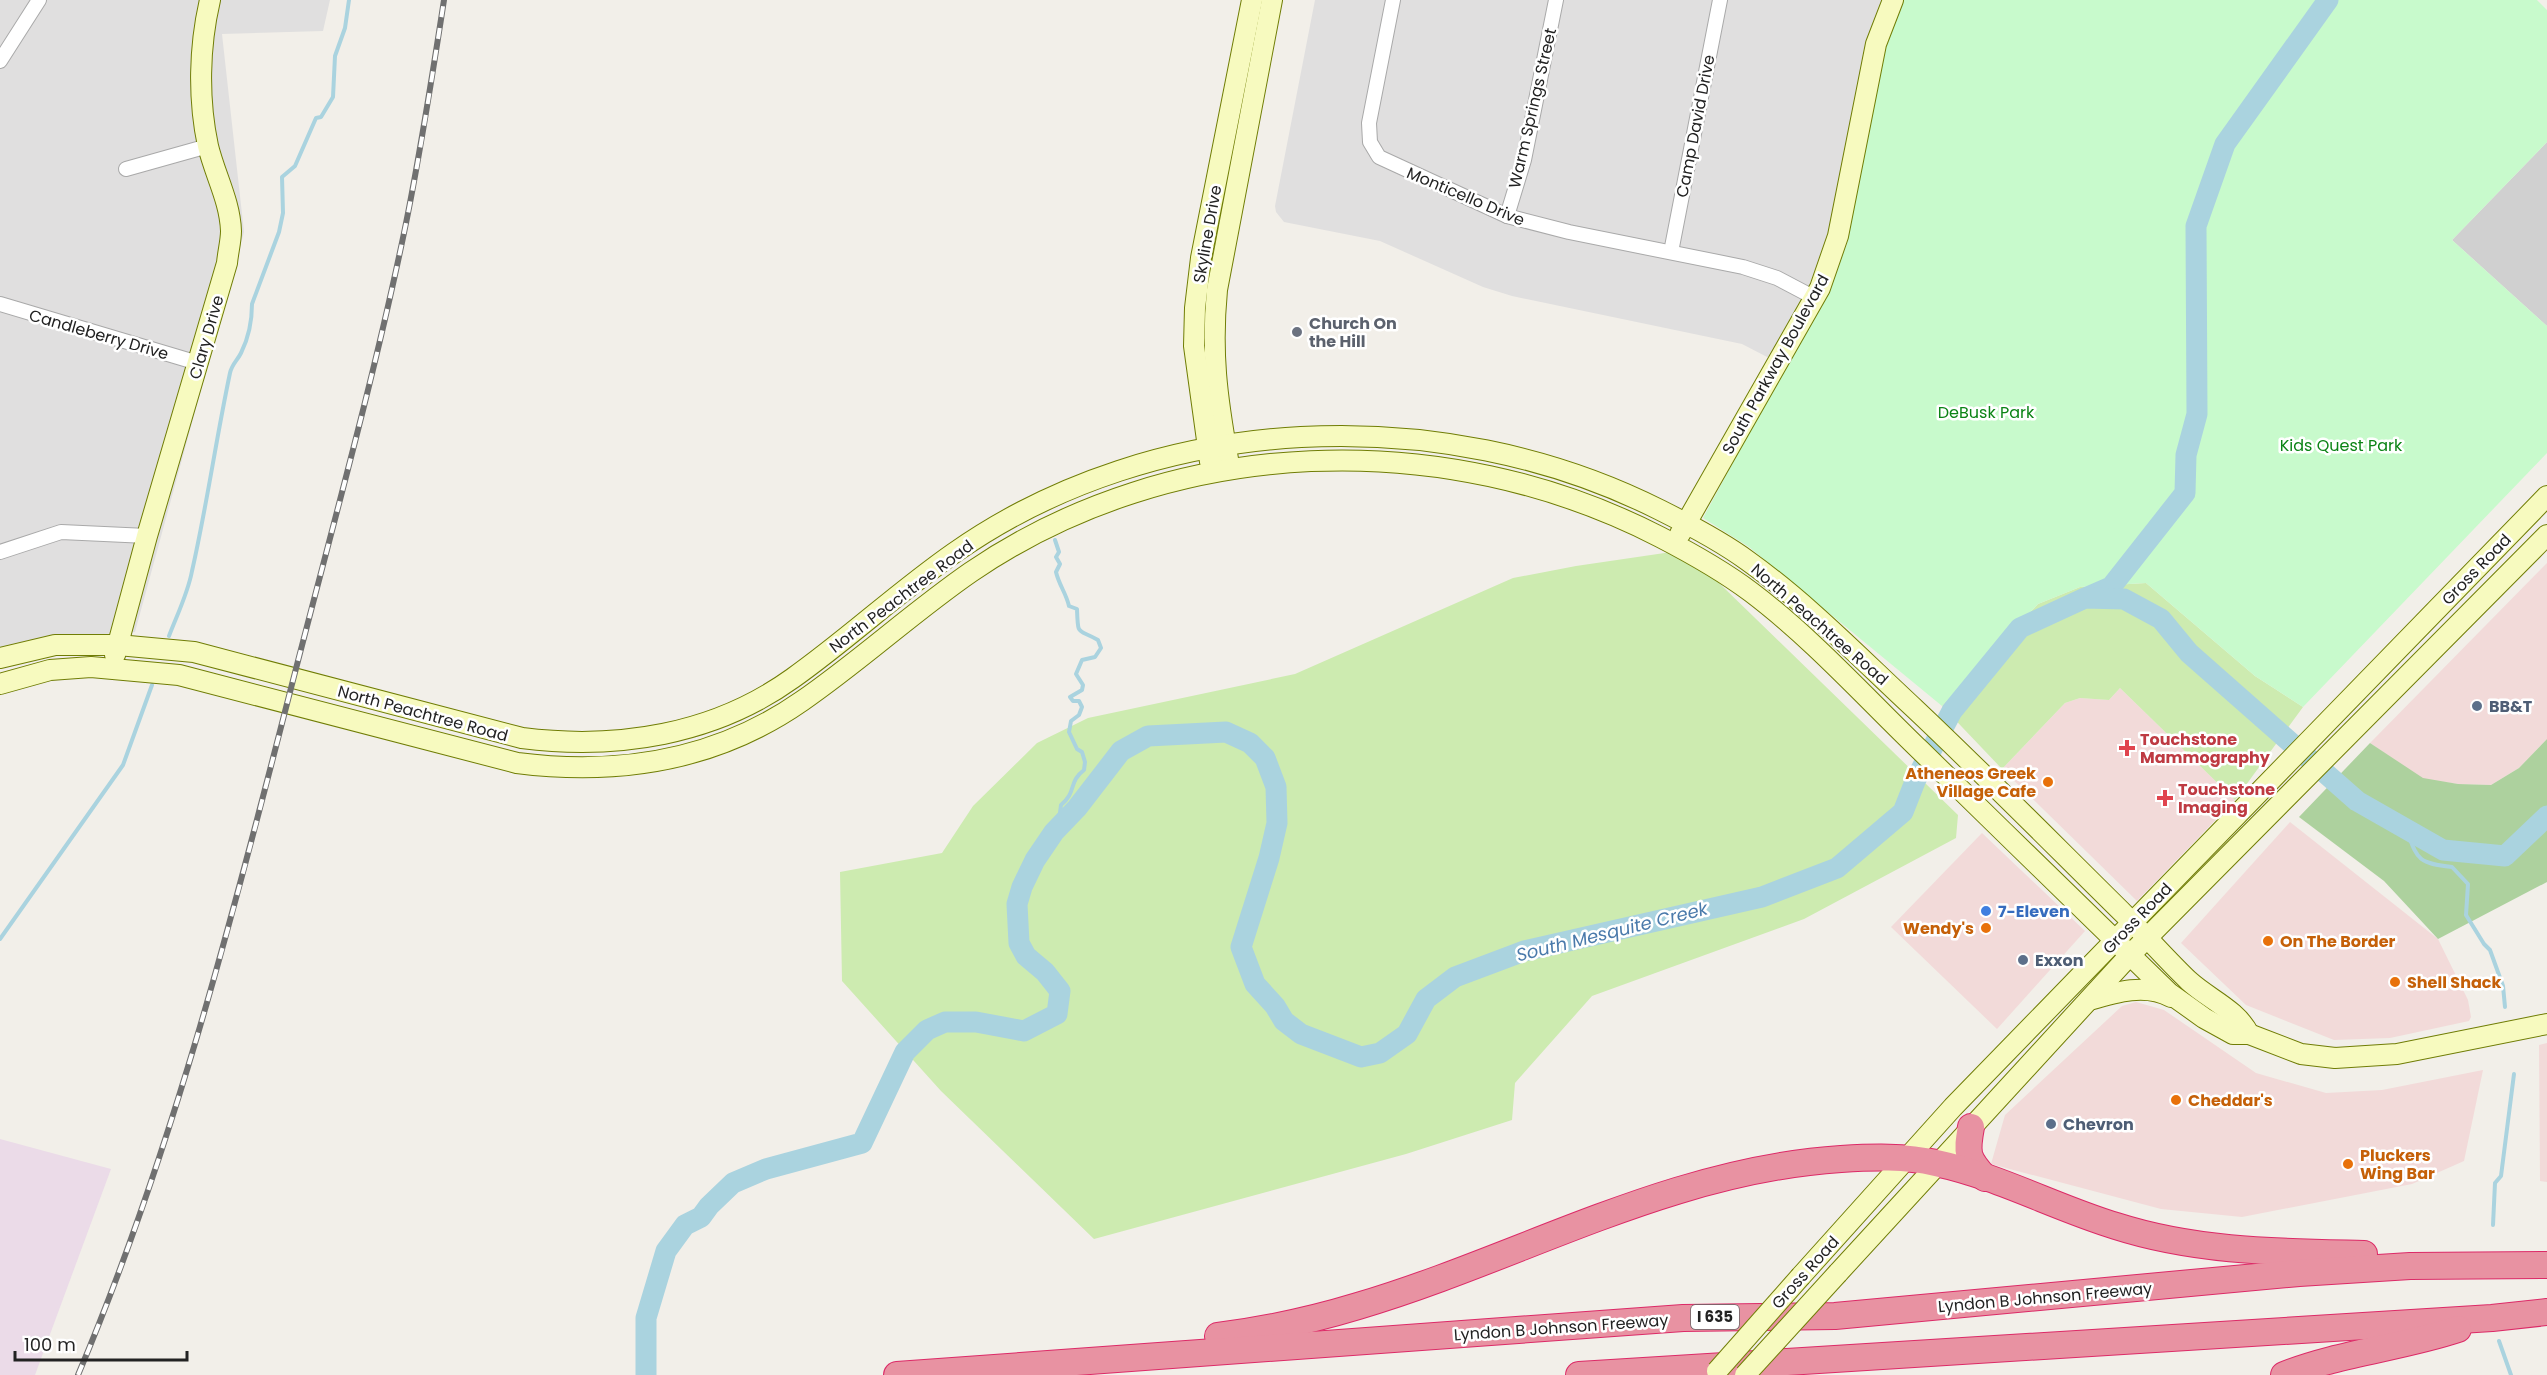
<svg xmlns="http://www.w3.org/2000/svg" width="2547" height="1375" font-family="Poppins,sans-serif">
<rect width="100%" height="100%" fill="#f2efe9"/>
<g fill="#e0dfdf">
<path d="M0 0H330L323 31 222 34 244 232 135 632 43 638 0 650Z"/>
<path d="M1315 0H1885L1835 223 1817 274 1771 359 1742 344 1512 296 1483 287 1380 241 1284 222 1276 212 1275 206Z"/>
</g>
<g fill="#f2dad9">
<path d="M2547 563V739L2519 768 2491 785 2458 784 2423 779 2370 743Z"/>
<path d="M2120 688 2235 800 2137 901 2002 769 2065 703 2080 698 2109 700Z"/>
<path d="M2290 822 2438 939 2468 1000 2471 1017 2469 1021 2390 1038 2334 1040 2246 1005 2181 943Z"/>
<path d="M1982 833 2085 931 1997 1029 1891 927Z"/>
<path d="M2136 1002 2164 1010 2256 1073 2326 1093 2382 1090 2483 1070 2464 1161 2412 1184 2242 1217 2161 1209 1991 1164 2005 1115 2122 1006Z"/>
<path d="M2547 1043V1182L2540 1181 2539 1045Z"/>
</g>
<path fill="#ebdbe8" d="M0 1139 111 1169 35 1375H0Z"/>
<path fill="#d0d0d0" d="M2547 142V326L2452 240Z"/>
<g fill="#cdebb0">
<path d="M1685 550 1958 815 1956 838 1804 919 1592 996 1515 1083 1512 1120 1406 1154 1094 1239 941 1091 842 981 840 872 942 853 973 806 1037 743 1088 718 1295 674 1513 578 1576 566Z"/>
<path d="M2146 583 2255 676 2303 707 2235 800 2120 688 2109 700 2080 698 2065 703 2002 769 1942 706 2038 604 2080 587Z"/>
</g>
<path fill="#add19e" d="M2547 739V882L2438 939 2384 881 2299 817 2370 743 2423 778 2458 784 2491 785 2519 768Z"/>
<path fill="#c8facc" d="M1900 0H2537L2547 10V142L2452 240 2547 326V453L2303 707 2255 676 2146 583 2080 587 2038 604 1942 706 1749 547 1703 518 1832 280 1847 244 1860 155 1884 46Z"/>
<g fill="none" stroke-linecap="round" stroke-linejoin="round">
<g stroke="#aad3df" stroke-width="4">
<path d="M1055 540 1059 552 1056 557 1060 564 1056 572C1059 585 1066 593 1069 606L1077 609C1078 637 1077 628 1098 640L1101 648 1095 657 1082 660 1076 674 1083 685 1082 690 1070 697 1073 701H1079L1082 707 1079 715 1071 721 1069 732 1077 749 1082 752 1085 762 1084 770C1068 782 1077 792 1061 805L1058 828"/>
<path d="M169 636C177 615 188 593 192 571 207 505 216 439 230 373 232 364 237 361 241 353 248 339 252 320 252 304L279 232 283 213 282 177 295 166 316 118 321 117 333 97 335 56 345 28 349 0"/>
<path d="M2406 829C2418 860 2417 863 2452 867L2468 884 2466 915 2484 944 2490 950 2503 986 2505 1007"/>
<path d="M0 939 123 765 152 685"/>
<path d="M2493 1225 2495 1183 2501 1176 2514 1074"/>
<path d="M2499 1341 2511 1375"/>
</g>
<g stroke="#aad3df" stroke-width="21">
<path d="M2088 597 2111 587 2185 493 2186 455 2197 414 2196 226 2225 144 2328 0"/>
<path d="M646 1375V1318L666 1251 685 1225 701 1217 709 1206 733 1183 766 1169 862 1143 905 1052 927 1030 945 1022H976L1024 1031 1057 1014 1060 991 1045 972 1026 956 1019 943 1017 904 1022 887 1035 860 1054 832 1077 808 1121 751 1148 736 1226 732 1250 743 1265 758 1276 787 1277 823 1269 858 1241 947 1255 984 1275 1006 1284 1021 1301 1034 1361 1057 1380 1053 1407 1034 1426 999 1455 977 1524 951 1762 897 1837 868 1903 812 1916 779 1952 711 2020 628 2085 598 2124 599 2161 619 2189 653 2357 801 2443 850 2505 856 2547 816"/>
</g>
<defs>
<g id="street">
<path d="M1393 0 1369 123 1370 142 1379 157 1507 216 1569 232 1743 267 1777 278 1815 298"/>
<path d="M0 61 39 0"/>
<path d="M126 169 208 146"/>
<path d="M1507 216 1524 160 1556 0"/>
<path d="M1671 252 1720 0"/>
<path d="M0 304 198 363"/>
<path d="M0 552 61 532 147 536"/>
</g>
<g id="secondary">
<path d="M1228 459C1217 397 1211 353 1217 290L1272 0"/>
<path d="M1210 462 1194 346 1195 308 1201 258 1252 0"/>
<path d="M1680 534 1820 288 1838 236 1876 44 1893 0"/>
<path d="M115 655 147 536 227 263C228 252 231 241 231 231 230 201 215 175 208 146 198 99 199 47 210 0"/>
<path d="M0 658 55 645H118L194 652 522 738C617 750 714 735 793 678 848 639 898 592 954 553 1156 411 1442 400 1660 510 1690 525 1721 541 1748 561 1808 604 1861 659 1915 709 1986 776 2056 847 2125 915 2147 937 2167 960 2189 981 2210 1000 2236 1009 2249 1034"/>
<path d="M0 684 50 670 91 667 179 675 517 763C619 776 716 761 802 701 860 661 913 612 971 572 1173 434 1445 426 1660 537 1691 553 1723 571 1751 592 1812 638 1865 697 1920 750 2003 831 2085 912 2169 993L2204 1018 2233 1034H2249L2301 1054 2335 1058 2397 1054 2547 1024"/>
<path d="M2089 1000C2116 992 2146 983 2171 997"/>
<path d="M1838 1273 2129 956 2547 535"/>
<path d="M1801 1276 1953 1107 2547 496"/>
</g>
<g id="highway">
<path d="M1971 1127C1966 1154 1967 1158 1985 1178"/>
<path d="M1218 1336C1265 1330 1312 1320 1358 1306 1520 1258 1669 1170 1841 1159 1873 1157 1905 1156 1936 1163 1998 1176 2056 1208 2116 1226 2197 1252 2280 1252 2364 1254"/>
<path d="M897 1375 1683 1318 1835 1316 2299 1273 2410 1266 2547 1265"/>
<path d="M1579 1375 2492 1318 2547 1312"/>
<path d="M2284 1375C2340 1353 2401 1348 2458 1329"/>
</g>
</defs>
<use href="#street" stroke="#a9a9a9" stroke-width="16"/>
<use href="#secondary" stroke="#707d05" stroke-width="22"/>
<use href="#highway" stroke="#dc2a67" stroke-width="28"/>
<use href="#street" stroke="#fff" stroke-width="14"/>
<use href="#secondary" stroke="#f7fabf" stroke-width="20"/>
<use href="#highway" stroke="#e892a2" stroke-width="26"/>
<defs>
<path id="rail" d="M78 1375C171 1155 231 923 290 692 329 539 372 387 404 233 420 156 432 78 444 0"/>
</defs>
<use href="#rail" stroke="#707070" stroke-width="6"/>
<use href="#rail" stroke="#fff" stroke-width="4" stroke-dasharray="11" stroke-linecap="butt"/>
<defs>
<g id="secondary-bridge">
<path d="M1717 1371 1801 1276"/>
<path d="M1745 1375 1838 1273"/>
</g>
</defs>
<use href="#secondary-bridge" stroke="#707d05" stroke-width="22" stroke-linecap="butt"/>
<use href="#secondary-bridge" stroke="#f7fabf" stroke-width="20"/>
</g>
<circle fill="#6b7280" stroke="#fff" stroke-width="2" cx="1297" cy="332" r="6"/>
<g fill="#5c6f8a" stroke="#fff" stroke-width="2">
<circle cx="2477" cy="706" r="6"/>
<circle cx="2023" cy="960" r="6"/>
<circle cx="2051" cy="1124" r="6"/>
</g>
<g fill="#e0444e" stroke="#fff" stroke-width="2">
<path d="M2124 739h6v6h6v6h-6v6h-6v-6h-6v-6h6z"/>
<path d="M2162 789h6v6h6v6h-6v6h-6v-6h-6v-6h6z"/>
</g>
<g fill="#e8710a" stroke="#fff" stroke-width="2">
<circle cx="2048" cy="782" r="6"/>
<circle cx="1986" cy="928" r="6"/>
<circle cx="2268" cy="941" r="6"/>
<circle cx="2395" cy="982" r="6"/>
<circle cx="2176" cy="1100" r="6"/>
<circle cx="2348" cy="1164" r="6"/>
</g>
<circle fill="#3f7fe0" stroke="#fff" stroke-width="2" cx="1986" cy="911" r="6"/>
<g text-anchor="middle" stroke-width="5" stroke-linejoin="round" paint-order="stroke">
<rect fill="#fff" stroke="#646464" stroke-width="1.5" x="1691" y="1305" width="48" height="24" rx="4.5"/>
<g font-size="15" font-weight="bold" fill="#222">
<text x="1715" y="1322">I 635</text>
</g>
<g font-size="16" fill="#222" stroke="#fff">
<text transform="translate(1532 108) rotate(-77)" y="6">Warm Springs Street</text>
<text transform="translate(1695 126) rotate(-79)" y="6">Camp David Drive</text>
<text transform="translate(1466 196) rotate(23)" y="6">Monticello Drive</text>
<text transform="translate(1207 234) rotate(-80)" y="6">Skyline Drive</text>
<text transform="translate(99 334) rotate(16)" y="6">Candleberry Drive</text>
<text transform="translate(206 337) rotate(-74)" y="6">Clary Drive</text>
<text transform="translate(1775 364) rotate(-61)" y="6">South Parkway Boulevard</text>
<text transform="translate(2476 569) rotate(-46)" y="6">Gross Road</text>
<text transform="translate(901 596) rotate(-37)" y="6">North Peachtree Road</text>
<text transform="translate(1820 624) rotate(41)" y="6">North Peachtree Road</text>
<text transform="translate(423 713) rotate(15)" y="6">North Peachtree Road</text>
<text transform="translate(2137 918) rotate(-46)" y="6">Gross Road</text>
<text transform="translate(1805 1272) rotate(-48)" y="6">Gross Road</text>
<text transform="translate(2045 1297) rotate(-5)" y="6">Lyndon B Johnson Freeway</text>
<text transform="translate(1561 1327) rotate(-4)" y="6">Lyndon B Johnson Freeway</text>
</g>
<g font-size="16" font-weight="bold" fill="#5b616d" stroke="#fff" text-anchor="start">
<text x="1309" y="329">Church On<tspan x="1309" dy="18">the Hill</tspan></text>
</g>
<g font-size="16" fill="#0c8416" stroke="#fff">
<text x="1986" y="418">DeBusk Park</text>
<text x="2341" y="451">Kids Quest Park</text>
</g>
<g font-size="16" font-weight="bold" fill="#4e5e75" stroke="#fff" text-anchor="start">
<text x="2489" y="712">BB&amp;T</text>
<text x="2035" y="966">Exxon</text>
<text x="2063" y="1130">Chevron</text>
</g>
<g font-size="16" font-weight="bold" fill="#be3a42" stroke="#fff" text-anchor="start">
<text x="2140" y="745">Touchstone<tspan x="2140" dy="18">Mammography</tspan></text>
<text x="2178" y="795">Touchstone<tspan x="2178" dy="18">Imaging</tspan></text>
</g>
<g font-size="16" font-weight="bold" fill="#c56008" stroke="#fff" text-anchor="start">
<text x="2036" y="779" text-anchor="end">Atheneos Greek<tspan x="2036" dy="18">Village Cafe</tspan></text>
<text x="1974" y="934" text-anchor="end">Wendy's</text>
<text x="2280" y="947">On The Border</text>
<text x="2407" y="988">Shell Shack</text>
<text x="2188" y="1106">Cheddar's</text>
<text x="2360" y="1161">Pluckers<tspan x="2360" dy="18">Wing Bar</tspan></text>
</g>
<g font-size="16" font-weight="bold" fill="#366cbe" stroke="#fff" text-anchor="start">
<text x="1998" y="917">7-Eleven</text>
</g>
<g font-size="18" font-style="italic" fill="#4a7aab" stroke="#fff">
<text transform="translate(1612 932) rotate(-14)" y="6">South Mesquite Creek</text>
</g>
</g>
<path d="M15 1351v9h172v-9" fill="none" stroke="#222222" stroke-width="3"/>
<text x="24" y="1351" font-size="18" fill="#222222" stroke="#ffffff" stroke-width="4.5" paint-order="stroke">100 m</text>
</svg>
